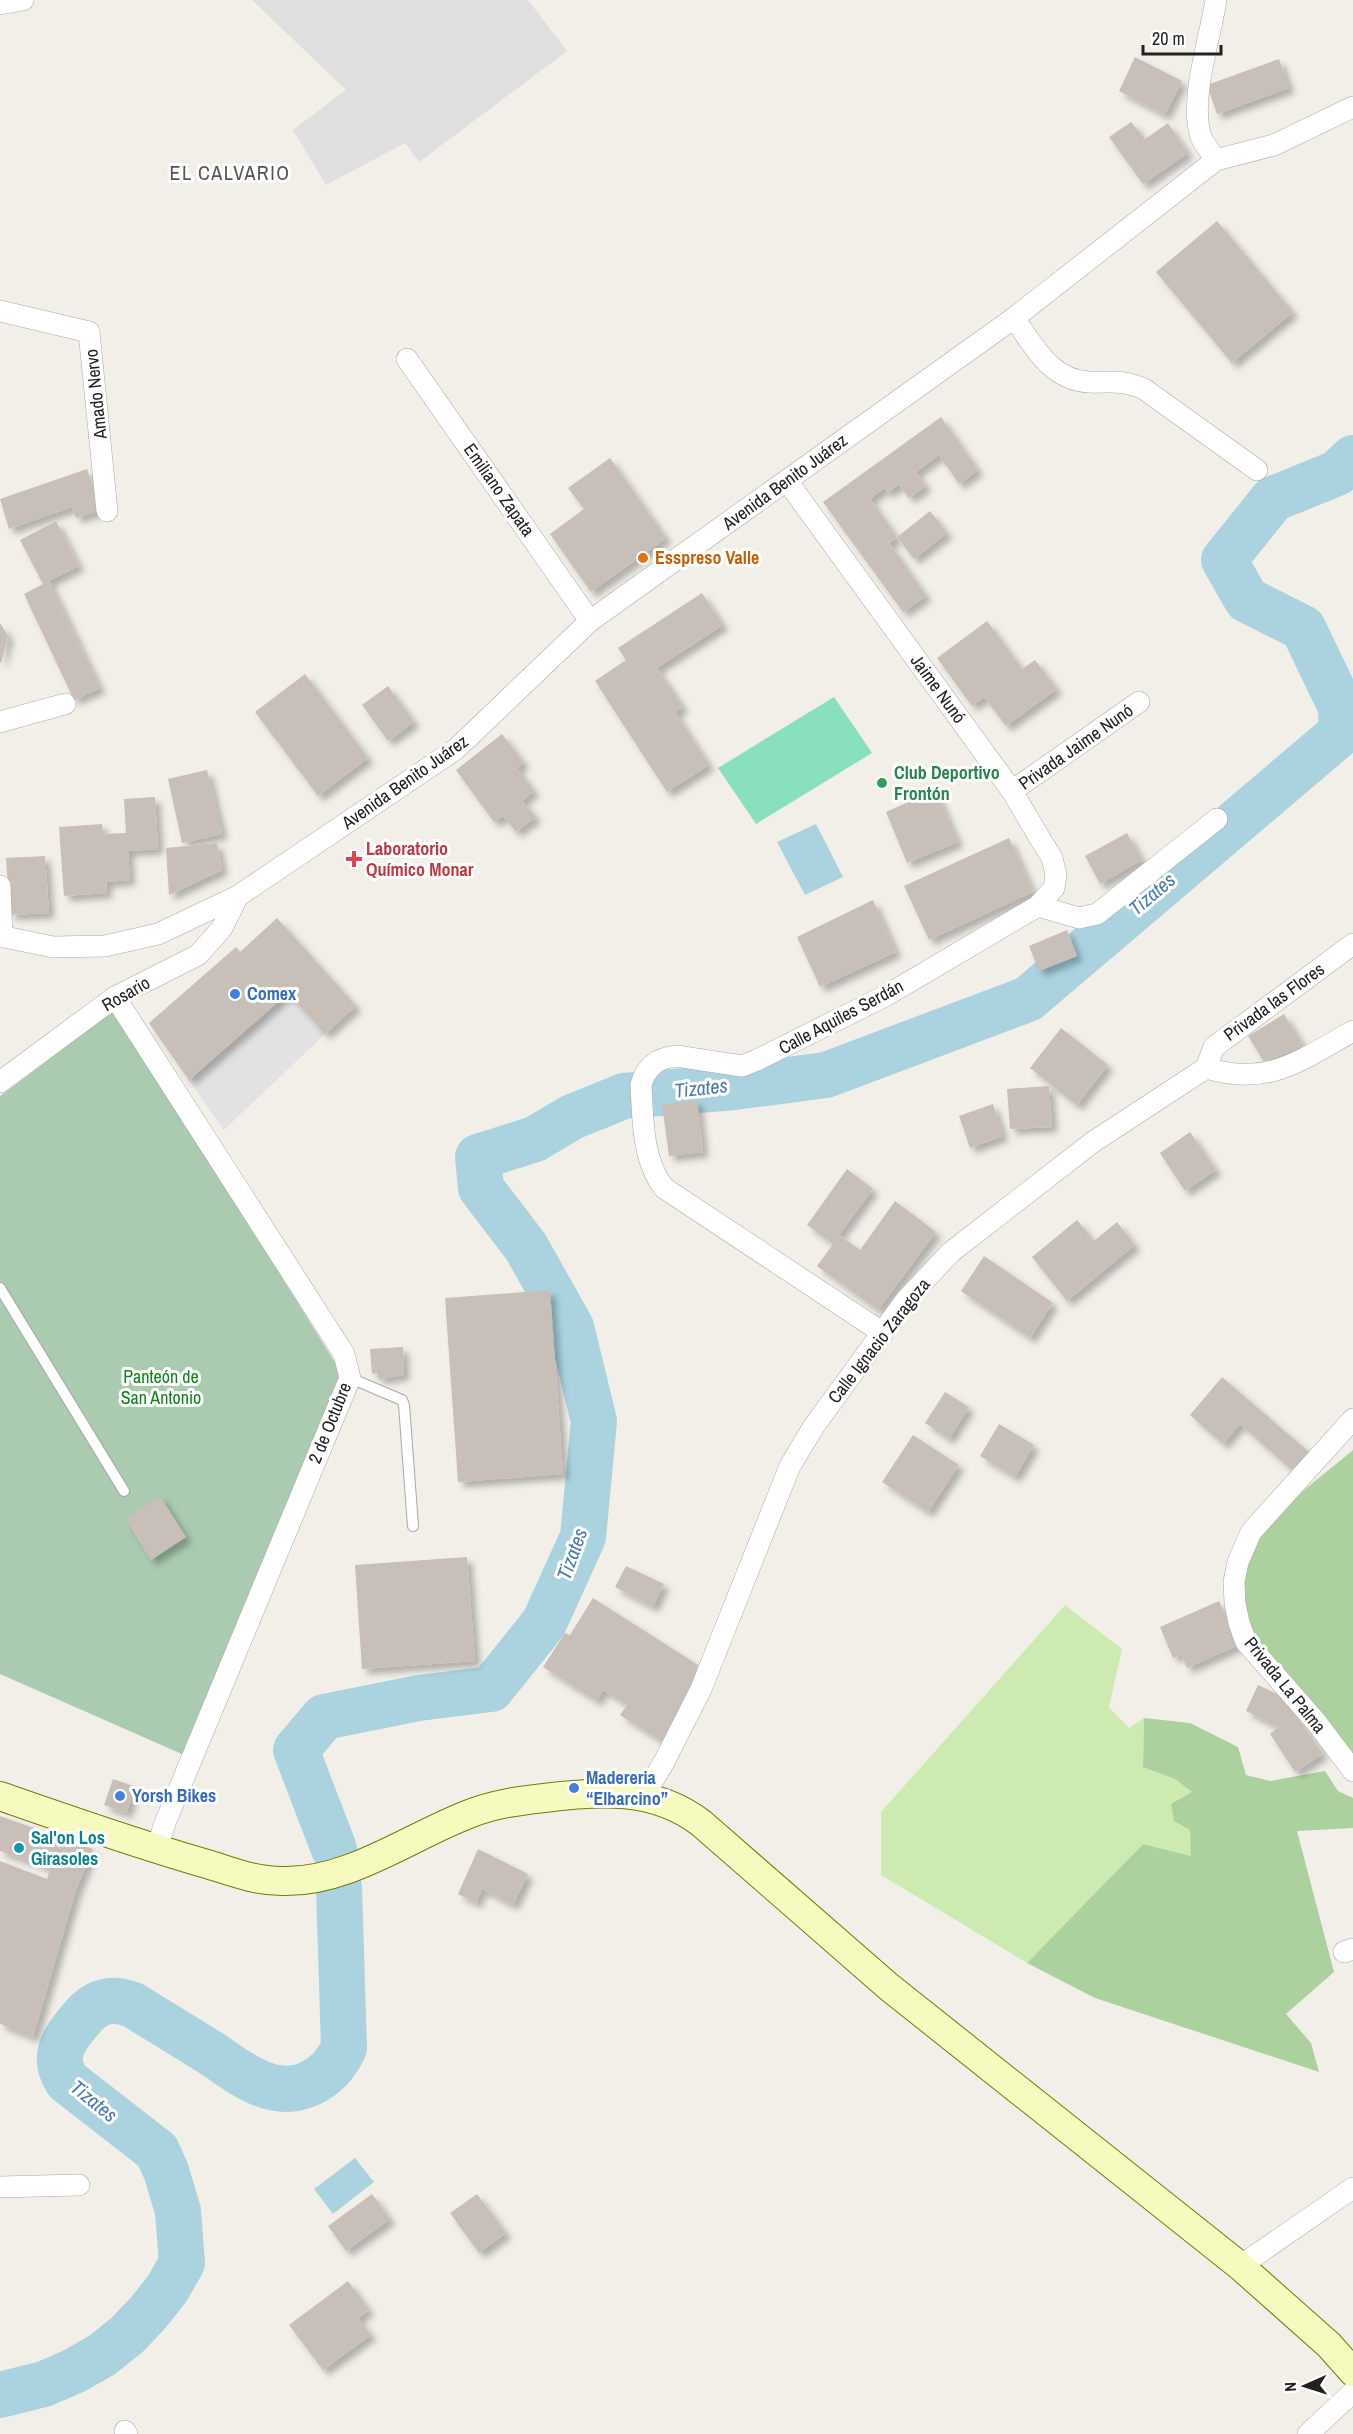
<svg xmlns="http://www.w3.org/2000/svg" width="1353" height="2434" font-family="'Archivo Narrow',sans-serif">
<defs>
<filter id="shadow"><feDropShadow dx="5.5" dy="5.5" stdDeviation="3" flood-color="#0004"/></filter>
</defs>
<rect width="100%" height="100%" fill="#f2efe9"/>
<path fill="#e0dfdf" d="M252 0H528L567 51 419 162 405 143 326 185 293 130 346 90Z"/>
<path fill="#cdebb0" d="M1065 1605 1122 1649 1109 1707 1129 1728 1144 1718 1143 1767 1175 1779 1192 1792 1191 1856 1143 1844 1027 1963 881 1875V1812Z"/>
<g fill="#add19e">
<path d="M1353 1450V1761L1253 1638C1244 1611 1239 1574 1253 1547 1273 1509 1321 1478 1353 1450Z"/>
<path d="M1144 1718 1190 1723 1238 1747 1246 1775 1270 1781 1325 1771 1338 1791 1353 1798V1828L1297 1831 1334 1972 1286 2014 1311 2043 1319 2072 1095 1998 1027 1963 1143 1844 1191 1856 1190 1830 1174 1821 1171 1804 1192 1792 1175 1779 1143 1767Z"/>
</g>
<path fill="#aacbaf" d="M115 1010 341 1372 184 1755 0 1674V1096Z"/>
<path fill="#88e0be" d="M834 697 872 753 756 824 718 768Z"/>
<path fill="#e2e2e2" d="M288 993 325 1034 224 1130 189 1080Z"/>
<g fill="#aad3df">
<path d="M816 824 843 877 805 895 777 842Z"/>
<path d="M355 2158 374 2182 333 2214 314 2189Z"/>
</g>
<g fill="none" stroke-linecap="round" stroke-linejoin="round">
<g stroke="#aad3df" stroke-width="46">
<path d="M334 1849 296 1750 324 1717 419 1698 491 1689 544 1623 583 1537 594 1421 571 1327 526 1247 481 1188 478 1157 535 1139 572 1117 624 1096 735 1087 826 1075 1028 999 1342 732 1341 707 1303 628 1247 600 1224 560 1273 499 1337 473 1353 458"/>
<path d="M0 2395 44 2384 74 2371 102 2355 127 2335 148 2313 167 2289 182 2263 178 2211 166 2171 157 2151 67 2081C53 2059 61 2043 76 2025 84 2015 92 2005 105 2002 115 1999 124 2002 133 2005 159 2021 185 2037 211 2053 227 2064 244 2077 262 2084 297 2098 329 2080 344 2048L339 1887"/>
</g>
</g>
<g fill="#c7bfb8" filter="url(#shadow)">
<path d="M1135 57 1182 81 1165 115 1119 91Z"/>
<path d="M1279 59 1289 88 1217 114 1207 85Z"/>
<path d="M1131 122 1145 139 1168 123 1188 153 1143 184 1109 137Z"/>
<path d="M1217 221 1293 312 1232 363 1156 272Z"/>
<path d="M941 417 978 470 959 484 939 455 916 472 926 486 909 498 899 484 888 493 884 488 870 499 897 537 889 543 926 596 903 612 823 502Z"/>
<path d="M610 458 666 538 591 592 550 534 584 509 568 488Z"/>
<path d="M87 469 101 510 76 518 72 507 9 529 0 499Z"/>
<path d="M930 511 947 533 914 559 897 537Z"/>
<path d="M56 521 79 566 49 581 100 688 74 700 24 594 43 584 20 540Z"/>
<path d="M702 593 723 625 657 668 683 707 675 712 709 765 667 792 595 681 626 660 618 648Z"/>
<path d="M987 621 1022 669 1035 660 1057 689 1006 726 984 697 972 706 937 658Z"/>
<path d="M0 623 8 636 1 663H0Z"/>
<path d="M305 674 368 758 318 796 255 712Z"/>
<path d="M388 686 414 722 388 741 362 705Z"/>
<path d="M502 734 524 763 517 768 534 791 522 801 536 817 516 832 503 816 494 822 456 770Z"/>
<path d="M207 770 222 834 182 843 168 779Z"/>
<path d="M935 790 958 842 907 863 886 812Z"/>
<path d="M155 797 158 849 128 851 130 880 106 882 107 893 64 896 59 827 102 824 103 834 126 833 124 799Z"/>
<path d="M1127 833 1142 860 1100 884 1085 856Z"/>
<path d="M1009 838 1033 892 929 940 904 886Z"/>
<path d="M217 843 222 870 169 895 166 848Z"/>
<path d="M45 856 49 913 10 915 6 858Z"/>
<path d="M873 900 896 952 820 987 797 937Z"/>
<path d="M277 918 356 1006 325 1034 288 993 189 1080 149 1023 236 947 240 952Z"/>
<path d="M1067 930 1077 956 1039 971 1029 946Z"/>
<path d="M1284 1014 1303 1046 1264 1062 1248 1036Z"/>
<path d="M1061 1028 1108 1065 1077 1105 1030 1068Z"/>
<path d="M1049 1086 1052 1127 1010 1129 1007 1089Z"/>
<path d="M697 1100 703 1152 669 1156 662 1105Z"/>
<path d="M993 1104 1003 1136 970 1148 959 1116Z"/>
<path d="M1190 1132 1216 1170 1185 1191 1160 1153Z"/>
<path d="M847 1169 873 1189 839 1235 860 1250 895 1201 936 1232 878 1310 817 1266 833 1244 807 1225Z"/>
<path d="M1077 1220 1094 1241 1117 1222 1135 1245 1067 1301 1032 1257Z"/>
<path d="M984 1256 1053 1303 1030 1338 961 1291Z"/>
<path d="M550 1290 563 1474 458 1482 445 1298Z"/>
<path d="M403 1347 404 1375 379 1379 377 1373 372 1374 370 1349Z"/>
<path d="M1222 1377 1310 1453 1294 1472 1240 1424 1223 1444 1190 1415Z"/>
<path d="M945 1392 969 1407 949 1439 925 1423Z"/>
<path d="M999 1424 1034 1445 1015 1477 980 1456Z"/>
<path d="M913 1435 959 1465 928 1512 882 1482Z"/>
<path d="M160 1496 186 1537 151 1560 125 1519Z"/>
<path d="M467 1557 475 1661 362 1669 355 1565Z"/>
<path d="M626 1566 664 1584 653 1607 615 1587Z"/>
<path d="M593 1598 698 1665 666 1744 620 1715 627 1705 603 1690 597 1701 543 1667 565 1633 570 1635Z"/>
<path d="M1219 1601 1239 1645 1187 1668 1181 1654 1173 1658 1160 1627Z"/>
<path d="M1258 1685 1294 1702 1291 1708 1323 1754 1295 1772 1270 1734 1278 1727 1246 1711Z"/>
<path d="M113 1779 136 1787 126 1813 104 1805Z"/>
<path d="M0 1816 93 1849 76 1890 33 2037 0 2024V1861L47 1879 50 1868 0 1851Z"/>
<path d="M478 1849 528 1874 513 1905 482 1889 476 1903 458 1894Z"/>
<path d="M372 2194 390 2219 346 2251 328 2226Z"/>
<path d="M477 2194 506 2233 479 2253 450 2213Z"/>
<path d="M348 2281 369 2310 358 2318 371 2335 323 2370 289 2325Z"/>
</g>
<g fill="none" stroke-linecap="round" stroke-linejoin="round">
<defs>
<g id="service">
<path d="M0 1288 124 1491"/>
<path d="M350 1378 402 1400 404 1405 413 1526"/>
</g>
<g id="minor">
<path d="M1216 0C1210 39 1189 100 1201 137 1204 145 1212 153 1216 160"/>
<path d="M0 4 23 0"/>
<path d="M0 311 89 332 107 511"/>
<path d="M1014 318C1034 346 1050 380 1089 382 1114 383 1119 379 1144 389L1257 470"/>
<path d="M407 359 590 621"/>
<path d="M787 481 1012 791 1042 842 1052 858 1056 875 1054 888 1038 906 887 995 757 1060 742 1066 676 1056C658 1058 646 1066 641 1085 643 1119 642 1160 664 1188L883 1333"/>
<path d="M0 722 65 704"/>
<path d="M1012 791 1139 702"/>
<path d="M0 886 2 937"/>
<path d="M1038 906 1079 918 1097 914 1217 819"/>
<path d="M0 936 53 947 105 946 158 934 238 896 456 749 590 621 1014 318 1216 160 1274 145 1353 107"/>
<path d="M115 997 344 1354 350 1378 165 1823 156 1851"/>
<path d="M1206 1068 1214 1047 1353 944"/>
<path d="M0 1082 115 997 198 955 222 928 238 896"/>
<path d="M1353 1419 1251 1532 1238 1562 1234 1582 1235 1603 1239 1623 1246 1642 1317 1723 1353 1771"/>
<path d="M643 1797 664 1762 701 1689 790 1466 814 1426 906 1300 951 1252 1093 1142 1206 1068C1269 1087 1301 1060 1353 1031"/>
<path d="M1344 1952 1353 1949"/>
<path d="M0 2187 79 2185"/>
<path d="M1240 2266 1353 2188"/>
<path d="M125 2431 127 2434"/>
<path d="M1308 2434 1353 2392"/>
</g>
<path id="secondary" d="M0 1796C69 1820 137 1844 207 1864 233 1872 255 1881 282 1881 348 1883 409 1837 469 1814 494 1804 518 1801 544 1798 599 1791 654 1787 701 1823L889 1987 1240 2266 1329 2345 1353 2372"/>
</defs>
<use href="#service" stroke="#a9a9a9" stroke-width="12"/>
<use href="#minor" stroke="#a9a9a9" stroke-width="22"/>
<use href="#secondary" stroke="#707d05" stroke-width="30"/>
<use href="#service" stroke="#fff" stroke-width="10"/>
<use href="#minor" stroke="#fff" stroke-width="21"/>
<use href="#secondary" stroke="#f7fabf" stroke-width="28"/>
</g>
<circle fill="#e8710a" stroke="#fff" stroke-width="2" cx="643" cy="558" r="6"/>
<circle fill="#2e9e5b" stroke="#fff" stroke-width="2" cx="882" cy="783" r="6"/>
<path fill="#e0444e" stroke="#fff" stroke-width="2" d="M351 850h6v6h6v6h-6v6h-6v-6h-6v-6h6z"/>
<g fill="#3f7fe0" stroke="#fff" stroke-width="2">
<circle cx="235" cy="994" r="6"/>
<circle cx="574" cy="1788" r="6"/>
<circle cx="120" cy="1796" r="6"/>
</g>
<circle fill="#0f9aa8" stroke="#fff" stroke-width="2" cx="19" cy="1848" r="6"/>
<g text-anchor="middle" stroke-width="6" stroke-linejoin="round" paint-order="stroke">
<g font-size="18" fill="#222" stroke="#fff">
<text transform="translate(96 394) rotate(-96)" y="6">Amado Nervo</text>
<text transform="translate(785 482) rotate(-36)" y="6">Avenida Benito Juárez</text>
<text transform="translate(499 490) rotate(55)" y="6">Emiliano Zapata</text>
<text transform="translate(938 689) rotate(54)" y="6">Jaime Nunó</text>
<text transform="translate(1076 747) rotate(-35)" y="6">Privada Jaime Nunó</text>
<text transform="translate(405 782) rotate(-35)" y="6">Avenida Benito Juárez</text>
<text transform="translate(126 994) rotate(-30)" y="6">Rosario</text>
<text transform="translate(1274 1002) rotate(-36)" y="6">Privada las Flores</text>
<text transform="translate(841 1017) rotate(-28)" y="6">Calle Aquiles Serdán</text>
<text transform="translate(879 1341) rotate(-52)" y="6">Calle Ignacio Zaragoza</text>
<text transform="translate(330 1423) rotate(-68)" y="6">2 de Octubre</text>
<text transform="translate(1285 1685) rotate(51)" y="6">Privada La Palma</text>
</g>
<g font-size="18" font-weight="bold" fill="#c56008" stroke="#fff" text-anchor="start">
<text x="655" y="564">Esspreso Valle</text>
</g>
<g font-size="18" font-weight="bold" fill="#27864d" stroke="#fff" text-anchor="start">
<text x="894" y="779">Club Deportivo<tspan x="894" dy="21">Frontón</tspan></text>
</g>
<g font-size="18" font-weight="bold" fill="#be3a42" stroke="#fff" text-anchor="start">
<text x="366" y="855">Laboratorio<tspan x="366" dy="21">Químico Monar</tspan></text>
</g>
<g font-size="18" font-weight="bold" fill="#366cbe" stroke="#fff" text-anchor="start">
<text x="247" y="1000">Comex</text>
<text x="586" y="1784">Madereria<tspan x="586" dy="21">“Elbarcino”</tspan></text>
<text x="132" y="1802">Yorsh Bikes</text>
</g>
<g font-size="18" fill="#0c8416" stroke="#fff">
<text x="161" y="1383">Panteón de<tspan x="161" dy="21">San Antonio</tspan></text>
</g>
<g font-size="18" font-weight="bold" fill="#0d838f" stroke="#fff" text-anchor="start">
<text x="31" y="1844">Sal'on Los<tspan x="31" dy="21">Girasoles</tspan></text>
</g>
<g font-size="20" letter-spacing="1.5" fill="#555" stroke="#fff">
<text x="230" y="180">EL CALVARIO</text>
</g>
<g font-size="20" font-style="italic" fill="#4a7aab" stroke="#fff">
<text transform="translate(1152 894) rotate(-40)" y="7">Tizates</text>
<text transform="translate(701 1088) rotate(-6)" y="7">Tizates</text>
<text transform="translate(572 1554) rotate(-70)" y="7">Tizates</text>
<text transform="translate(94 2101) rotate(39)" y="7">Tizates</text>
</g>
</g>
<g transform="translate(1305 2386) rotate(267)" stroke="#ffffff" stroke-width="4.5" paint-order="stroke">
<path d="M0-4.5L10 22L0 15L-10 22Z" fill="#222222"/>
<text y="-9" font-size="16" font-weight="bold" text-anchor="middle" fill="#222222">N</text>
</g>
<path d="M1143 45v9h78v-9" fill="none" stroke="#222222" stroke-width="3"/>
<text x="1152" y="45" font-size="18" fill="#222222" stroke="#ffffff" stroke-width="4.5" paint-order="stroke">20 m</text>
</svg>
